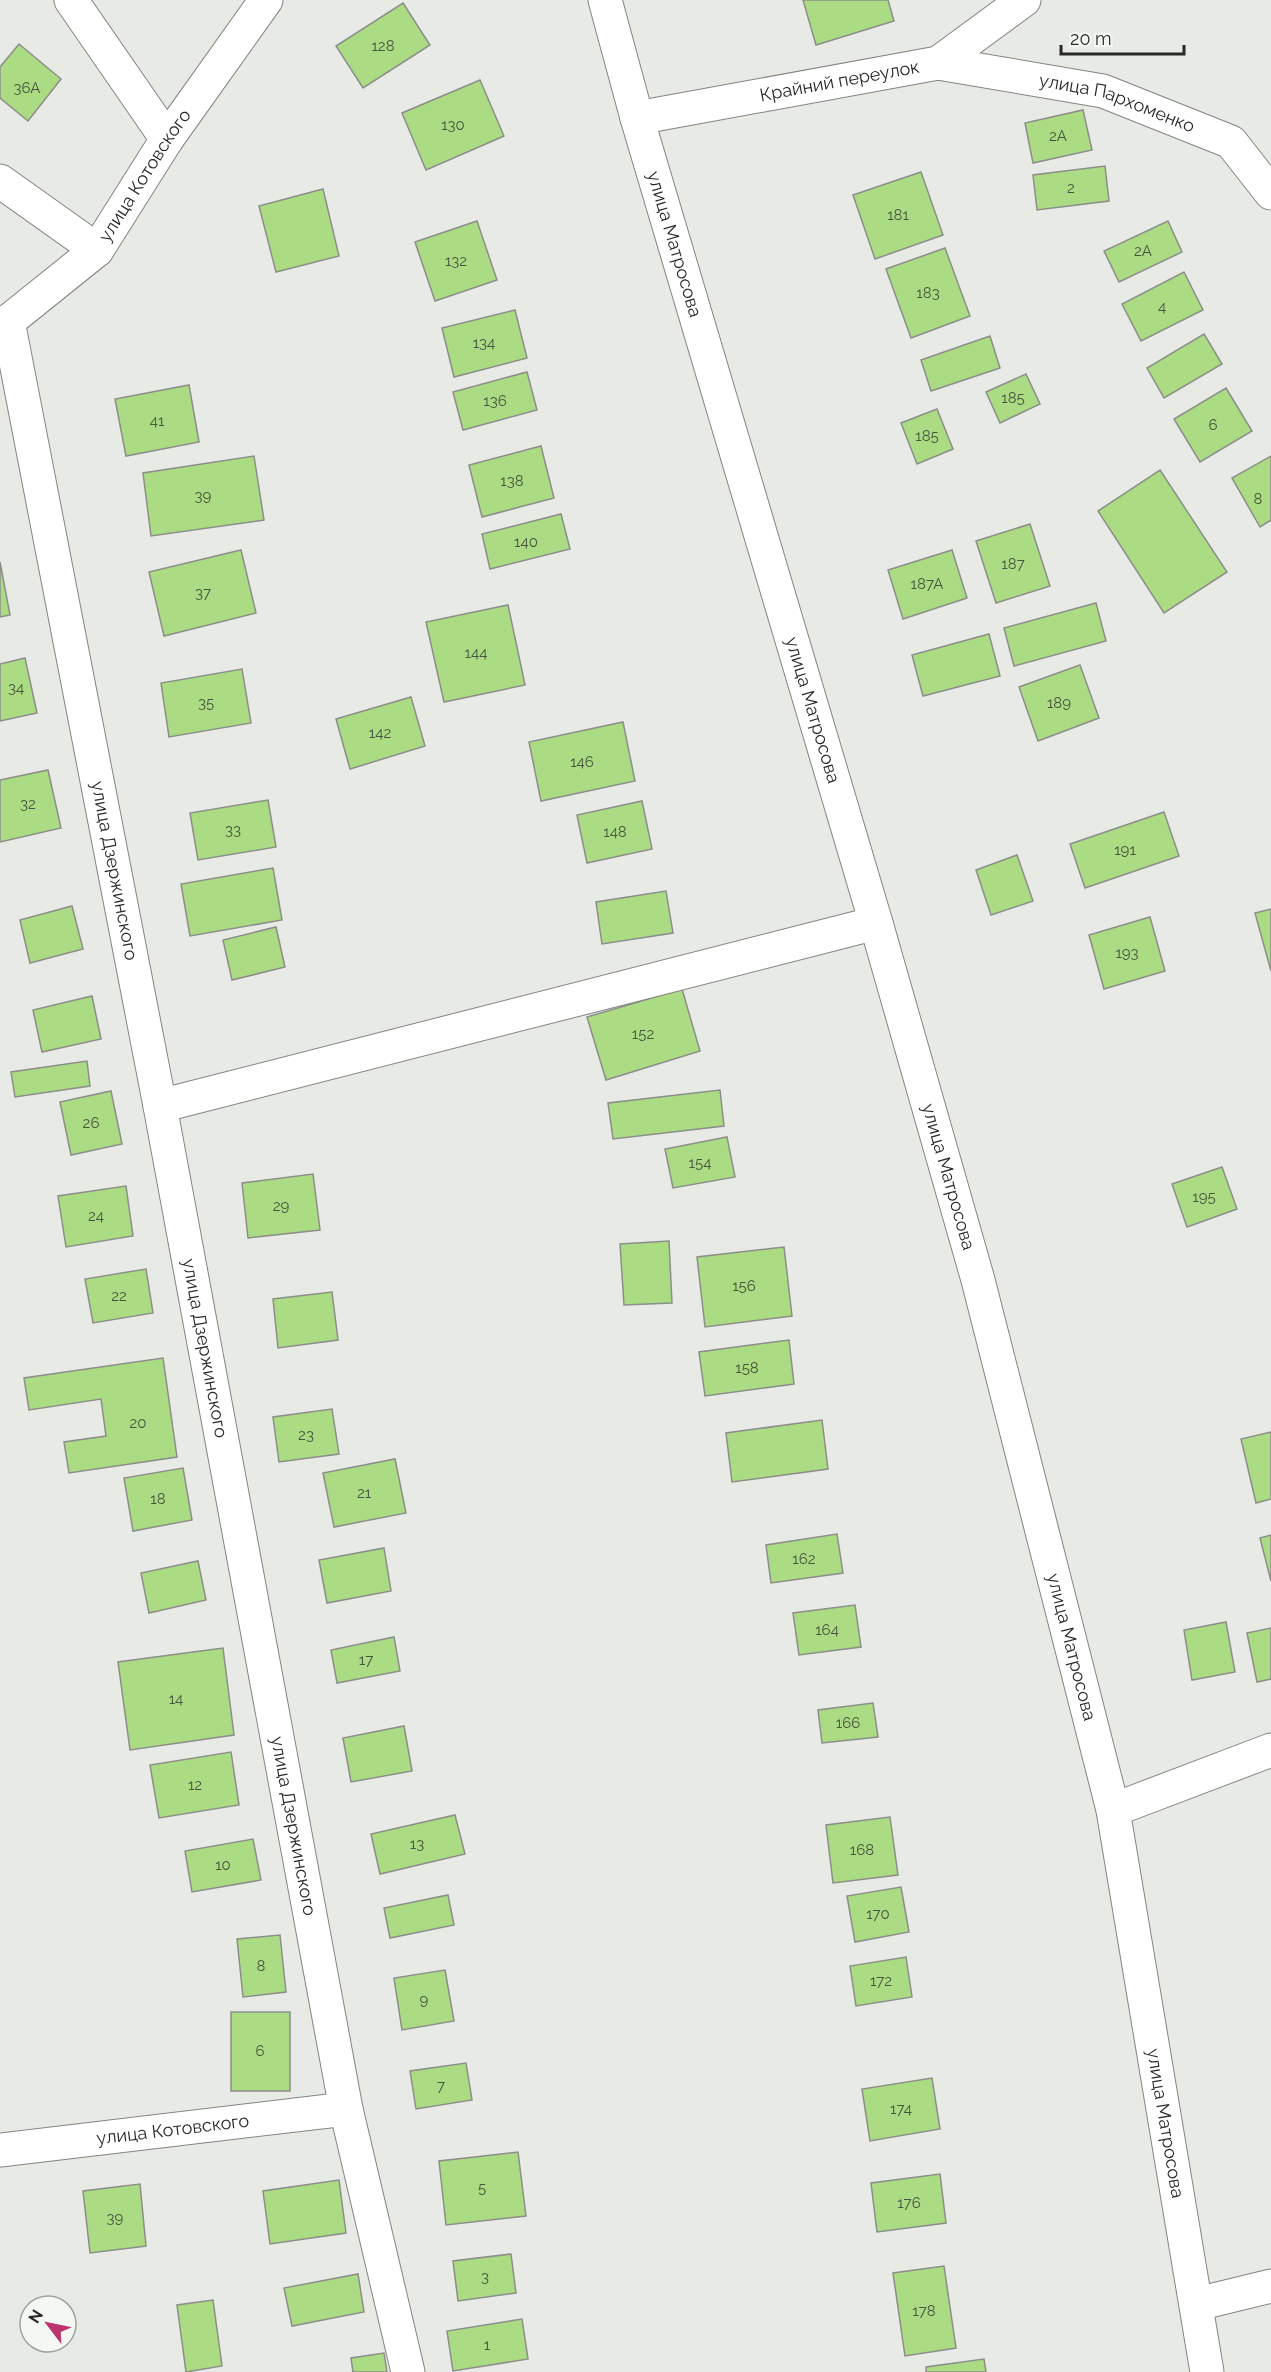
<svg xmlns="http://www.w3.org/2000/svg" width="1271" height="2372" font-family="Raleway,sans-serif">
<rect width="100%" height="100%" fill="#e7eae5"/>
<g fill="#abdc83" stroke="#8c8e8a" stroke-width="1.5">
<path d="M803 0H888L894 21 816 45Z"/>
<path d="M403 3 430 45 363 88 336 46Z"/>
<path d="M19 44 61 79 28 121 0 98V67Z"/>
<path d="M480 80 504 136 426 170 402 113Z"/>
<path d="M1083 110 1092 150 1033 163 1025 123Z"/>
<path d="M1105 166 1109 201 1037 210 1033 175Z"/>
<path d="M921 172 943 235 875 259 853 195Z"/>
<path d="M323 189 339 256 276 272 259 206Z"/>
<path d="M477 221 497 280 435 301 415 242Z"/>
<path d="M1168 221 1182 252 1119 282 1104 251Z"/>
<path d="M945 248 970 316 911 338 886 269Z"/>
<path d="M1184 272 1203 310 1141 341 1122 304Z"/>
<path d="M515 310 527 358 454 377 442 328Z"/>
<path d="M1204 334 1222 364 1164 398 1147 368Z"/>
<path d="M990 336 1000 368 931 391 921 360Z"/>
<path d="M527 372 537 410 463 430 453 392Z"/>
<path d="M1026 374 1040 404 1000 423 986 392Z"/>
<path d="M189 385 199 442 126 456 115 399Z"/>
<path d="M1226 388 1252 431 1200 462 1174 419Z"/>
<path d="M937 409 953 449 917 464 901 423Z"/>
<path d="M541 446 554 498 482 517 469 465Z"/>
<path d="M254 456 264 520 151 536 143 473Z"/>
<path d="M1271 456V520L1260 527 1232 478Z"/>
<path d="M1160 470 1227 572 1164 613 1098 511Z"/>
<path d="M561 514 570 549 490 569 482 534Z"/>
<path d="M1030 524 1050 586 996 603 976 541Z"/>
<path d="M241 550 256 613 164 636 149 572Z"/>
<path d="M952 550 967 598 903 619 888 570Z"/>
<path d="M0 562 10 615 0 617Z"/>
<path d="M1096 603 1106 641 1014 666 1004 628Z"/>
<path d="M508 605 525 685 444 702 426 622Z"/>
<path d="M989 634 1000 676 923 696 912 655Z"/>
<path d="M25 658 37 713 0 721V664Z"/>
<path d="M1080 665 1099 718 1038 741 1019 687Z"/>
<path d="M242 669 251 723 169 737 161 683Z"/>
<path d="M411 697 425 746 350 769 336 719Z"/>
<path d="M623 722 635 781 541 801 529 742Z"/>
<path d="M48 770 61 828 0 842V780Z"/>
<path d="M268 800 276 847 198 860 190 813Z"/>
<path d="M642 801 652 849 587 863 577 815Z"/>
<path d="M1164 812 1179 856 1085 888 1070 844Z"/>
<path d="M1017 855 1033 901 991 915 976 870Z"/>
<path d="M273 868 282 920 190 936 181 884Z"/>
<path d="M666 891 673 933 602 944 596 902Z"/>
<path d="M72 906 83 949 30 963 20 920Z"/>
<path d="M1271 909V971L1255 913Z"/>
<path d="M1150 917 1165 971 1104 989 1089 935Z"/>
<path d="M276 927 285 967 232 980 223 940Z"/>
<path d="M682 989 700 1051 606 1080 587 1017Z"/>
<path d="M92 996 101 1039 42 1052 33 1010Z"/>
<path d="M87 1061 90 1086 15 1097 11 1072Z"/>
<path d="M720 1090 724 1126 613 1139 608 1103Z"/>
<path d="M111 1091 122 1144 71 1155 60 1102Z"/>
<path d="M727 1137 735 1177 673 1188 665 1149Z"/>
<path d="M1222 1167 1237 1209 1187 1227 1172 1184Z"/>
<path d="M313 1174 320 1230 248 1238 242 1183Z"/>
<path d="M126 1186 133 1236 66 1247 58 1196Z"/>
<path d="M669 1241 672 1303 624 1305 620 1244Z"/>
<path d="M784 1247 792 1316 705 1327 697 1257Z"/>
<path d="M146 1269 153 1313 93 1323 85 1279Z"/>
<path d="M332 1292 338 1340 278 1348 273 1299Z"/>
<path d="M789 1340 794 1384 705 1396 699 1352Z"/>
<path d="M163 1358 177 1457 69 1473 64 1442 106 1436 101 1399 29 1410 24 1378Z"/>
<path d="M332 1409 339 1454 279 1462 273 1417Z"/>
<path d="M822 1420 828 1469 732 1482 726 1433Z"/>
<path d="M1271 1432V1499L1256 1503 1241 1439Z"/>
<path d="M395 1459 406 1513 334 1527 323 1473Z"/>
<path d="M183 1468 192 1520 133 1531 124 1478Z"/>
<path d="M837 1534 843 1573 771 1583 766 1545Z"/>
<path d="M1271 1535V1581L1260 1538Z"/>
<path d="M384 1548 391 1591 327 1603 319 1560Z"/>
<path d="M198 1561 206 1600 149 1613 141 1573Z"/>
<path d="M855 1605 861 1647 799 1655 793 1613Z"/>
<path d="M1226 1622 1235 1672 1192 1680 1184 1630Z"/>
<path d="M1271 1628V1679L1257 1682 1247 1633Z"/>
<path d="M394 1637 400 1671 337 1683 331 1650Z"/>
<path d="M223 1648 234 1735 130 1750 118 1662Z"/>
<path d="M873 1703 878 1737 822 1743 818 1710Z"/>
<path d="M404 1726 412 1771 351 1782 343 1738Z"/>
<path d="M231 1752 239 1805 159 1818 150 1765Z"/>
<path d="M455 1815 465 1854 380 1874 371 1834Z"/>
<path d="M890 1817 898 1875 833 1883 826 1825Z"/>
<path d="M253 1839 261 1880 192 1892 185 1851Z"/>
<path d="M901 1887 909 1932 855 1942 847 1896Z"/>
<path d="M448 1895 454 1925 390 1938 384 1908Z"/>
<path d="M280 1935 286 1992 243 1997 237 1939Z"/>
<path d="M906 1957 912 1997 856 2006 850 1966Z"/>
<path d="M445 1970 454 2021 402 2030 394 1978Z"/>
<rect x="231" y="2012" width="59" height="79"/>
<path d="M466 2063 472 2100 416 2109 410 2071Z"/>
<path d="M932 2078 940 2129 870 2141 862 2089Z"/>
<path d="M518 2152 526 2216 446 2225 439 2161Z"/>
<path d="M940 2174 946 2223 877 2232 871 2183Z"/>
<path d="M339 2180 346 2233 270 2244 263 2191Z"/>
<path d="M140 2184 146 2246 90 2253 83 2191Z"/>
<path d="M511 2254 516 2293 458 2301 453 2261Z"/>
<path d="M944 2266 956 2348 905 2356 893 2273Z"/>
<path d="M358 2274 364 2312 292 2326 284 2288Z"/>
<path d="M213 2300 222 2366 186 2372 177 2305Z"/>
<path d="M522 2319 528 2359 453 2371 447 2331Z"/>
<path d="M384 2353 387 2372H353L351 2358Z"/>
<path d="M984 2359 986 2372H926V2367Z"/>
</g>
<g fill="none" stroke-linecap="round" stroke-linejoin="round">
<defs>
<g id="minor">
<path d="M71 0 167 139"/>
<path id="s1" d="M938 63 1103 91 1231 142 1271 193"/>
<path id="s2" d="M637 118 938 63 1024 0"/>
<path d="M0 181 97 250"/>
<path id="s3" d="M8 321 160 1106 346 2109 408 2372"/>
<path id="s4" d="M0 328 97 250 167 139 266 0"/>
<path d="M160 1106 876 923"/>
<path d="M1113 1810 1271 1750"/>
<path id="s5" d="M0 2150 346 2109"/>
<path d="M1197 2304 1271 2286"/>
</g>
<g id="secondary">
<path id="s6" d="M605 0 637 118 876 923 978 1280 1113 1810 1207 2372"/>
</g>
</defs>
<use href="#minor" stroke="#828581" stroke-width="35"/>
<use href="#secondary" stroke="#828581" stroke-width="35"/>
<use href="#minor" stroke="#fff" stroke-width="33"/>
<use href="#secondary" stroke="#fff" stroke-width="33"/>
</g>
<g text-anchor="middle" stroke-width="5" stroke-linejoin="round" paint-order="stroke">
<g font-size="15" fill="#48553e">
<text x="383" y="51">128</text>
<text x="27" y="93">36А</text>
<text x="453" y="130">130</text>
<text x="1058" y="141">2А</text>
<text x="1071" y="193">2</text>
<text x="898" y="220">181</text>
<text x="1143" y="256">2А</text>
<text x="456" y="266">132</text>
<text x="928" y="298">183</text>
<text x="1162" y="312">4</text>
<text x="484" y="348">134</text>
<text x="1013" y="403">185</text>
<text x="495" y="406">136</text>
<text x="157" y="426">41</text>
<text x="1213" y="430">6</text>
<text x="927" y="441">185</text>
<text x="512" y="486">138</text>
<text x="203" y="501">39</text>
<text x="1258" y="504">8</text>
<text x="526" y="547">140</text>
<text x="1013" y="569">187</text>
<text x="927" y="589">187А</text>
<text x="203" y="598">37</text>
<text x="476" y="658">144</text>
<text x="16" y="693">34</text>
<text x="206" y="708">35</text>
<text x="1059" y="708">189</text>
<text x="380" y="738">142</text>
<text x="582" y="767">146</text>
<text x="28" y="809">32</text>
<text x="233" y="835">33</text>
<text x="615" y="837">148</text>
<text x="1125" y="855">191</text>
<text x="1127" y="958">193</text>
<text x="643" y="1039">152</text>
<text x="91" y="1128">26</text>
<text x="700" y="1168">154</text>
<text x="1204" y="1202">195</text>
<text x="281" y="1211">29</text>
<text x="96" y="1221">24</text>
<text x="744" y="1291">156</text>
<text x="119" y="1301">22</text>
<text x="747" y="1373">158</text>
<text x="138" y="1428">20</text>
<text x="306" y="1440">23</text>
<text x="364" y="1498">21</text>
<text x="158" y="1504">18</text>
<text x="804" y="1564">162</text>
<text x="827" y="1635">164</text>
<text x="366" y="1665">17</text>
<text x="176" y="1704">14</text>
<text x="848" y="1728">166</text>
<text x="195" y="1790">12</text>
<text x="417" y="1849">13</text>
<text x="862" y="1855">168</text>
<text x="223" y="1870">10</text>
<text x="878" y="1919">170</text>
<text x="261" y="1971">8</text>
<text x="881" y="1986">172</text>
<text x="424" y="2005">9</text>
<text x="260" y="2056">6</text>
<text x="441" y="2091">7</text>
<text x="901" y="2114">174</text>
<text x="482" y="2193">5</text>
<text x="909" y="2208">176</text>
<text x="115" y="2223">39</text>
<text x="485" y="2282">3</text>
<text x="924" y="2316">178</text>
<text x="487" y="2350">1</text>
</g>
<g font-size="18" fill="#272827" stroke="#f4f7f2">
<text dy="6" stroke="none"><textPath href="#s2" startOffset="206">Крайний переулок</textPath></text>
<text dy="6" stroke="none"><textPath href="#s1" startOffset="184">улица Пархоменко</textPath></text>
<text dy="6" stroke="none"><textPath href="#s4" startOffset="213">улица Котовского</textPath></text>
<text dy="6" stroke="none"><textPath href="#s6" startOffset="254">улица Матросова</textPath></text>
<text dy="6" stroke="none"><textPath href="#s6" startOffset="740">улица Матросова</textPath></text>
<text dy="6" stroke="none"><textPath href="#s3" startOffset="560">улица Дзержинского</textPath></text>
<text dy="6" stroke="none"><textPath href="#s6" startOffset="1226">улица Матросова</textPath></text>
<text dy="6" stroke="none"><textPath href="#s3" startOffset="1046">улица Дзержинского</textPath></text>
<text dy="6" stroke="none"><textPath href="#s6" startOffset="1712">улица Матросова</textPath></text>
<text dy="6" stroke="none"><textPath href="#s3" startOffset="1532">улица Дзержинского</textPath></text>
<text dy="6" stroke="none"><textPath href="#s6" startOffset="2198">улица Матросова</textPath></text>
<text dy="6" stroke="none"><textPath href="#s5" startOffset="174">улица Котовского</textPath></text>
</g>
</g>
<g transform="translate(48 2324) rotate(302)"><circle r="28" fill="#f4f7f2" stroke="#a2a4a1" stroke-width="1.5"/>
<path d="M0-4.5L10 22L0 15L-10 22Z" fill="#bd3470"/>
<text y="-9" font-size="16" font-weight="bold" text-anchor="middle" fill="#272827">N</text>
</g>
<path d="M1061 45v9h123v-9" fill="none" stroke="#272827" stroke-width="3"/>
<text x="1070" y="45" font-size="18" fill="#272827" stroke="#f4f7f2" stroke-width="4.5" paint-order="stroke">20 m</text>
</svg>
